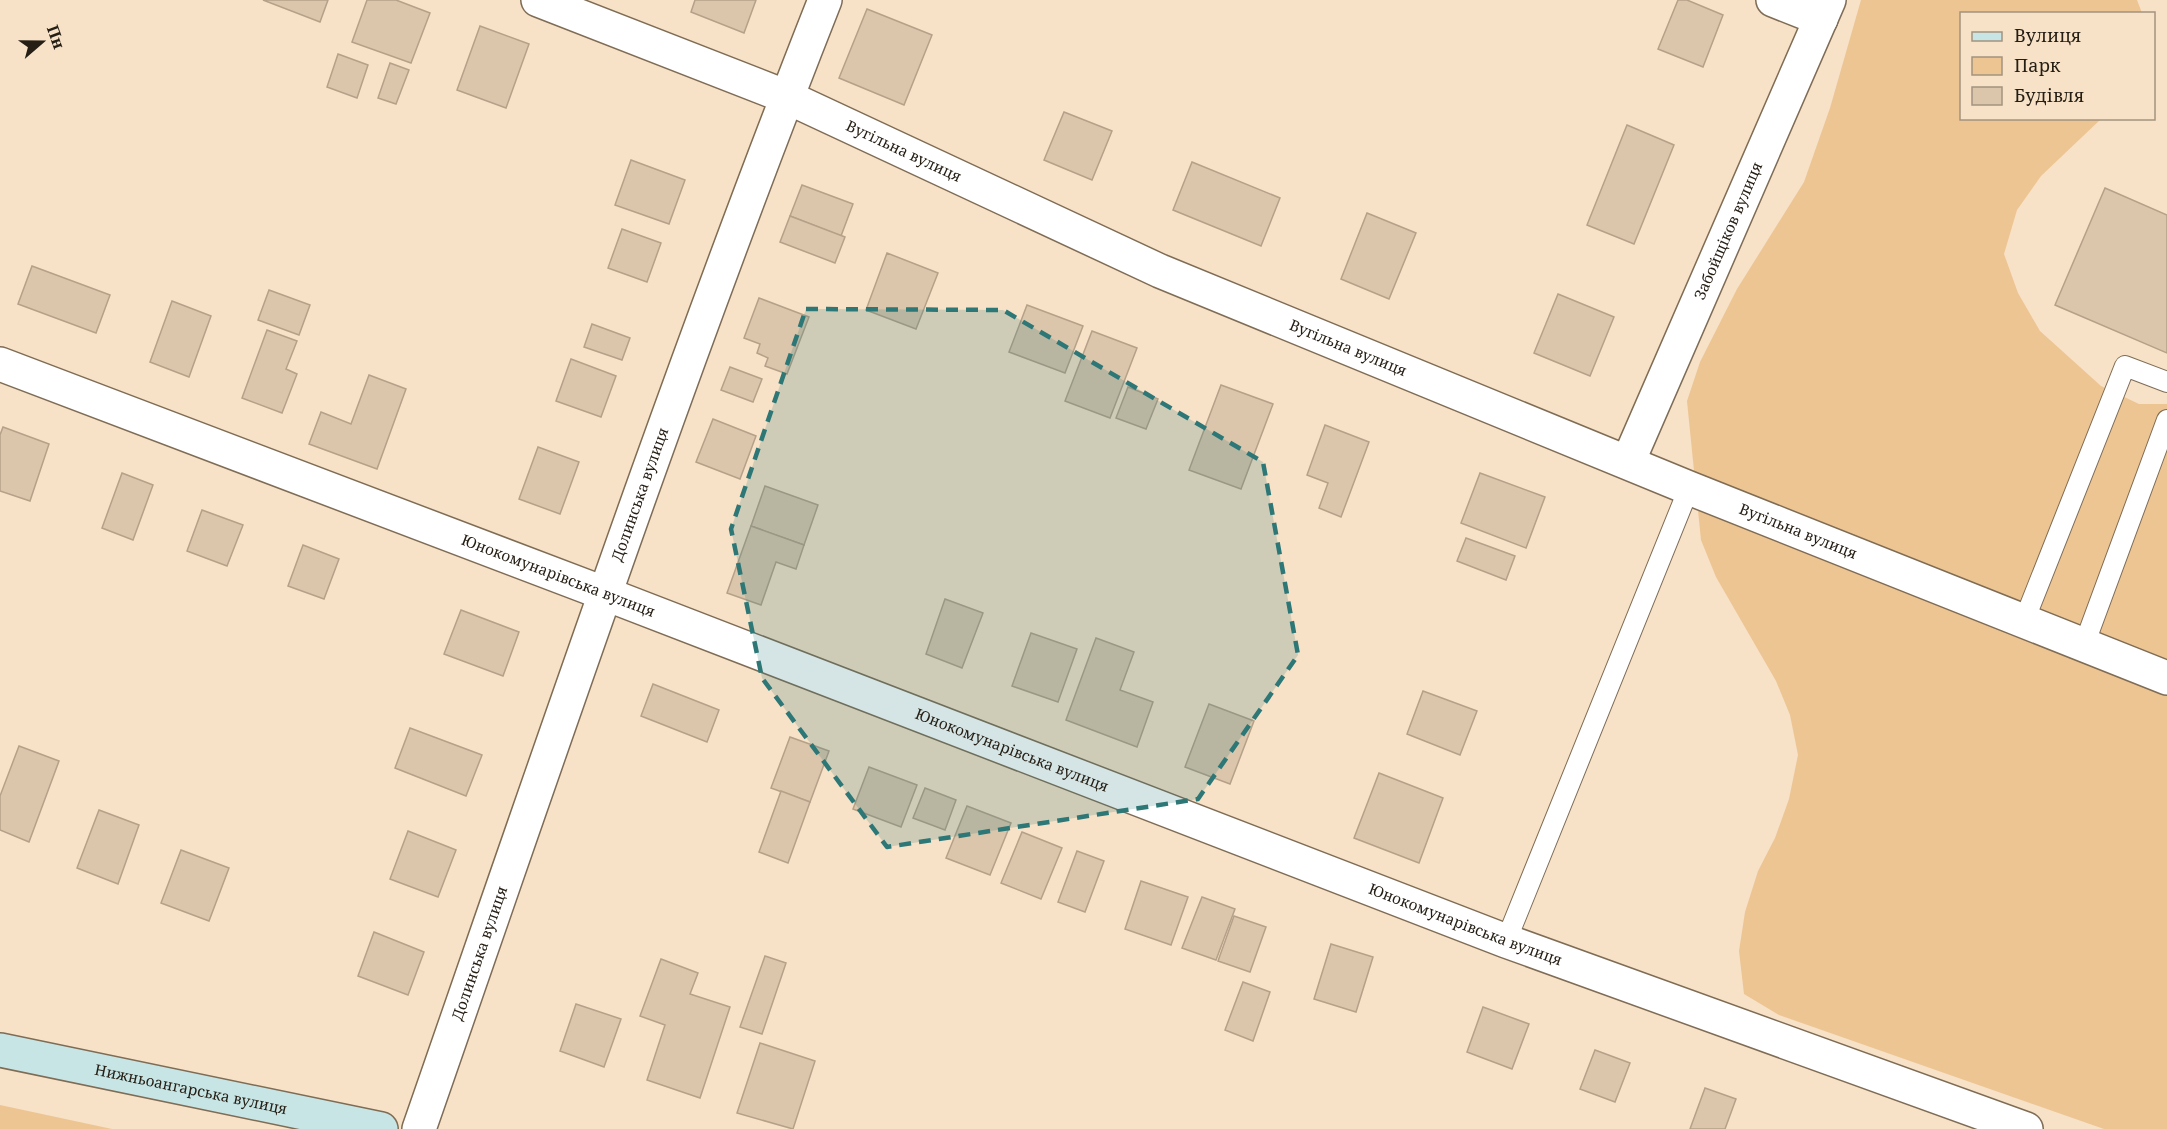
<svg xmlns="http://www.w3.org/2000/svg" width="2167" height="1129" font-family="'Noto Serif',serif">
<rect width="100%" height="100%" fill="#f7e1c7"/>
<g fill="#edc593">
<path d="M1861 0H2137L2142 13 1962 14V118L2101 119 2041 176 2017 210 2004 254 2018 293 2040 331 2101 386 2139 404H2167V1129H2104L1779 1015 1744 994 1739 951 1745 912 1758 871 1775 838 1789 799 1798 755 1790 715 1776 681 1716 577 1701 540 1687 401 1700 362 1737 289 1804 182 1830 108Z"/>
<path d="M0 1105 112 1129H0Z"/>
</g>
<g fill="#dbc6ac" stroke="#b5a188" stroke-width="1.5">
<path d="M263 0H328L320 22Z"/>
<path d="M367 0H396L430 13 411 63 352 42Z"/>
<path d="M695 0H756L744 33 691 12Z"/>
<path d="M1678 0H1687L1723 15 1703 67 1658 49Z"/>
<path d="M867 9 932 35 904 105 839 78Z"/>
<path d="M480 26 529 44 506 108 457 90Z"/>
<path d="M338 54 368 65 357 98 327 87Z"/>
<path d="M390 63 409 70 396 104 378 98Z"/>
<path d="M1064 112 1112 131 1092 180 1044 160Z"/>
<path d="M1627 125 1674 145 1634 244 1587 225Z"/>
<path d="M631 160 685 180 669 224 615 205Z"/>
<path d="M1192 162 1280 198 1261 246 1173 210Z"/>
<path d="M802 185 853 204 841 236 790 216Z"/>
<path d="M2105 188 2167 215V353L2055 305Z"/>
<path d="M1367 213 1416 233 1389 299 1341 279Z"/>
<path d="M790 216 845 237 835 263 780 242Z"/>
<path d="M622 229 661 243 647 282 608 268Z"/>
<path d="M887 253 938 273 916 329 866 310Z"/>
<path d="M32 266 110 295 96 333 18 304Z"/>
<path d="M269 290 310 305 299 335 258 320Z"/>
<path d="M1558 294 1614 317 1590 376 1534 353Z"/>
<path d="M759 298 809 317 787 374 765 366 768 358 757 353 760 344 744 338Z"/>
<path d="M172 301 211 316 189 377 150 362Z"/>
<path d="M1027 305 1083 326 1065 373 1009 352Z"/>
<path d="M592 324 630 338 622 360 584 347Z"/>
<path d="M267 330 297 341 286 369 297 374 282 413 242 398Z"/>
<path d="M1092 331 1137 348 1110 418 1065 401Z"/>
<path d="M571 359 616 376 601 417 556 401Z"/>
<path d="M730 367 762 379 753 402 721 390Z"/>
<path d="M369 375 406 389 377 469 309 444 321 412 351 424Z"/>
<path d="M1221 385 1273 404 1241 489 1189 470Z"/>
<path d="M1128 387 1158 399 1146 429 1116 418Z"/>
<path d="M713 419 756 436 740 479 696 462Z"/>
<path d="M1325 425 1369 442 1341 517 1319 508 1328 483 1307 475Z"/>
<path d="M3 427 49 444 30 501 0 491V435Z"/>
<path d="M538 447 579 462 560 514 519 499Z"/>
<path d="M122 473 153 485 133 540 102 528Z"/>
<path d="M1480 473 1545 497 1526 548 1461 523Z"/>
<path d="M765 486 818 505 804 545 751 526Z"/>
<path d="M202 510 243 525 227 566 187 551Z"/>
<path d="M751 526 804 545 796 569 776 562 761 605 727 593Z"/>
<path d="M1466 538 1515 556 1506 580 1457 561Z"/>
<path d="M303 545 339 559 324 599 288 586Z"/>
<path d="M945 599 983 613 962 668 926 654Z"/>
<path d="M461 610 519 632 503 676 444 654Z"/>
<path d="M1031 633 1077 649 1058 702 1012 686Z"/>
<path d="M1096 638 1134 652 1120 690 1153 702 1137 747 1066 720Z"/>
<path d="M653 684 719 710 707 742 641 716Z"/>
<path d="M1423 691 1477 711 1460 755 1407 734Z"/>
<path d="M1209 704 1254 721 1230 784 1185 767Z"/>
<path d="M410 728 482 755 466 796 395 768Z"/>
<path d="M790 737 829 751 810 802 771 788Z"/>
<path d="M19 746 59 761 29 842 0 830V796Z"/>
<path d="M869 767 917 785 901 827 853 809Z"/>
<path d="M1379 773 1443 798 1419 863 1354 838Z"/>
<path d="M925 788 956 800 945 830 913 818Z"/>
<path d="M781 791 810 802 788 863 759 852Z"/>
<path d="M967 806 1011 823 990 875 946 858Z"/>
<path d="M99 810 139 825 118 884 77 868Z"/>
<path d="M408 831 456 850 438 897 390 879Z"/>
<path d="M1022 832 1062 848 1041 899 1001 883Z"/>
<path d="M181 850 229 868 209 921 161 903Z"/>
<path d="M1077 851 1104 861 1085 912 1058 902Z"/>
<path d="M1141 881 1188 897 1171 945 1125 929Z"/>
<path d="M1202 897 1235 909 1216 960 1182 948Z"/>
<path d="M1234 916 1266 927 1250 972 1218 961Z"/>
<path d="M374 932 424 952 408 995 358 976Z"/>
<path d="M1331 944 1373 957 1356 1012 1314 999Z"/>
<path d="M765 956 786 963 762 1034 740 1027Z"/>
<path d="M661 959 698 973 690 994 730 1007 700 1098 647 1080 665 1025 640 1016Z"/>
<path d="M1243 982 1270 992 1253 1041 1225 1030Z"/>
<path d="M576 1004 621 1019 604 1067 560 1051Z"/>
<path d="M1483 1007 1529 1024 1512 1069 1467 1052Z"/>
<path d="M760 1043 815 1061 793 1129 737 1113Z"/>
<path d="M1595 1050 1630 1063 1615 1102 1580 1089Z"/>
<path d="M1705 1088 1736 1099 1725 1129H1690Z"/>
</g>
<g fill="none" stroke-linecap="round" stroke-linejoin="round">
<defs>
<g id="lane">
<path d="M2024 621 2125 366 2167 382"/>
<path d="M2084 645 2167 420"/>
<path d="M1506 941 1689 488"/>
</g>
<g id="street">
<path id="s1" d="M538 0 787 97 1160 271 1689 488 2167 678"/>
<path d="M1773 0 1821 19"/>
<path id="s2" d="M0 364 606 594 1506 941 2026 1129"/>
<path id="s3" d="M1628 462 1829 0"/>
<path id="s4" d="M419 1129C550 752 678 372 825 0"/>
</g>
<g id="secondary">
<path id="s5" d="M0 1050 381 1129"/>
</g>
</defs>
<use href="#lane" stroke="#7f6c55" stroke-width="22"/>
<use href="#street" stroke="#7f6c55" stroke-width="36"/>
<use href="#secondary" stroke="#7f6c55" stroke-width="36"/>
<use href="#lane" stroke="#fff" stroke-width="20"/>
<use href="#street" stroke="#fff" stroke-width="33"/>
<use href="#secondary" stroke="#c8e5e5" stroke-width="33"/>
</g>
<path fill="#2d7777" fill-opacity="0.2" stroke="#2d7777" stroke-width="4.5" stroke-dasharray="12 8" stroke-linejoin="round" d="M806 309 1003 310 1263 462 1298 655 1198 799 887 847 762 678 731 529Z"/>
<g text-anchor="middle" stroke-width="5" stroke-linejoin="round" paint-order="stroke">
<g font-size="15" fill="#251e14" stroke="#f7e1c7">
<text dy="5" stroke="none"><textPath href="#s1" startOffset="396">Вугільна вулиця</textPath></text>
<text dy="5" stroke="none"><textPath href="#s3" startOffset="252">Забойщiков вулиця</textPath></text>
<text dy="5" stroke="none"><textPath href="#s1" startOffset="882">Вугільна вулиця</textPath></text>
<text dy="5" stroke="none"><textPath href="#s4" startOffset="672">Долинська вулиця</textPath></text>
<text dy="5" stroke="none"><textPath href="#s1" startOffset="1368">Вугільна вулиця</textPath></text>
<text dy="5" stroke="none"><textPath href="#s2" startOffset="597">Юнокомунарівська вулиця</textPath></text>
<text dy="5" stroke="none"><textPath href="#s2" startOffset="1083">Юнокомунарівська вулиця</textPath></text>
<text dy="5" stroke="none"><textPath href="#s2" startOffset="1569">Юнокомунарівська вулиця</textPath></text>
<text dy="5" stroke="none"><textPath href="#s4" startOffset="186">Долинська вулиця</textPath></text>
<text dy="5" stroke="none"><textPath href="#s5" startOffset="195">Нижньоангарська вулиця</textPath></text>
</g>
</g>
<rect x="1960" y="12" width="195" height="108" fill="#f7e1c7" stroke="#a3937f" stroke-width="1.5"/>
<rect x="1972" y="32" width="30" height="9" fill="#c8e5e5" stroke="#a3937f" stroke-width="1.5"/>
<text x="2014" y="42" font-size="18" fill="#251e14">Вулиця</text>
<rect x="1972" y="57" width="30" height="18" fill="#edc593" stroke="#a3937f" stroke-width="1.5"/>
<text x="2014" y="72" font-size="18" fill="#251e14">Парк</text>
<rect x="1972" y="87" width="30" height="18" fill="#dbc6ac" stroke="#a3937f" stroke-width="1.5"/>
<text x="2014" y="102" font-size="18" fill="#251e14">Будівля</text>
<g transform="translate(42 42) rotate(70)" stroke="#f7e1c7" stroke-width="4.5" paint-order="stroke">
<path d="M0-4.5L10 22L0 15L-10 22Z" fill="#251e14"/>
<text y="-9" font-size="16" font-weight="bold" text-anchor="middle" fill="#251e14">Пн</text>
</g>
</svg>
